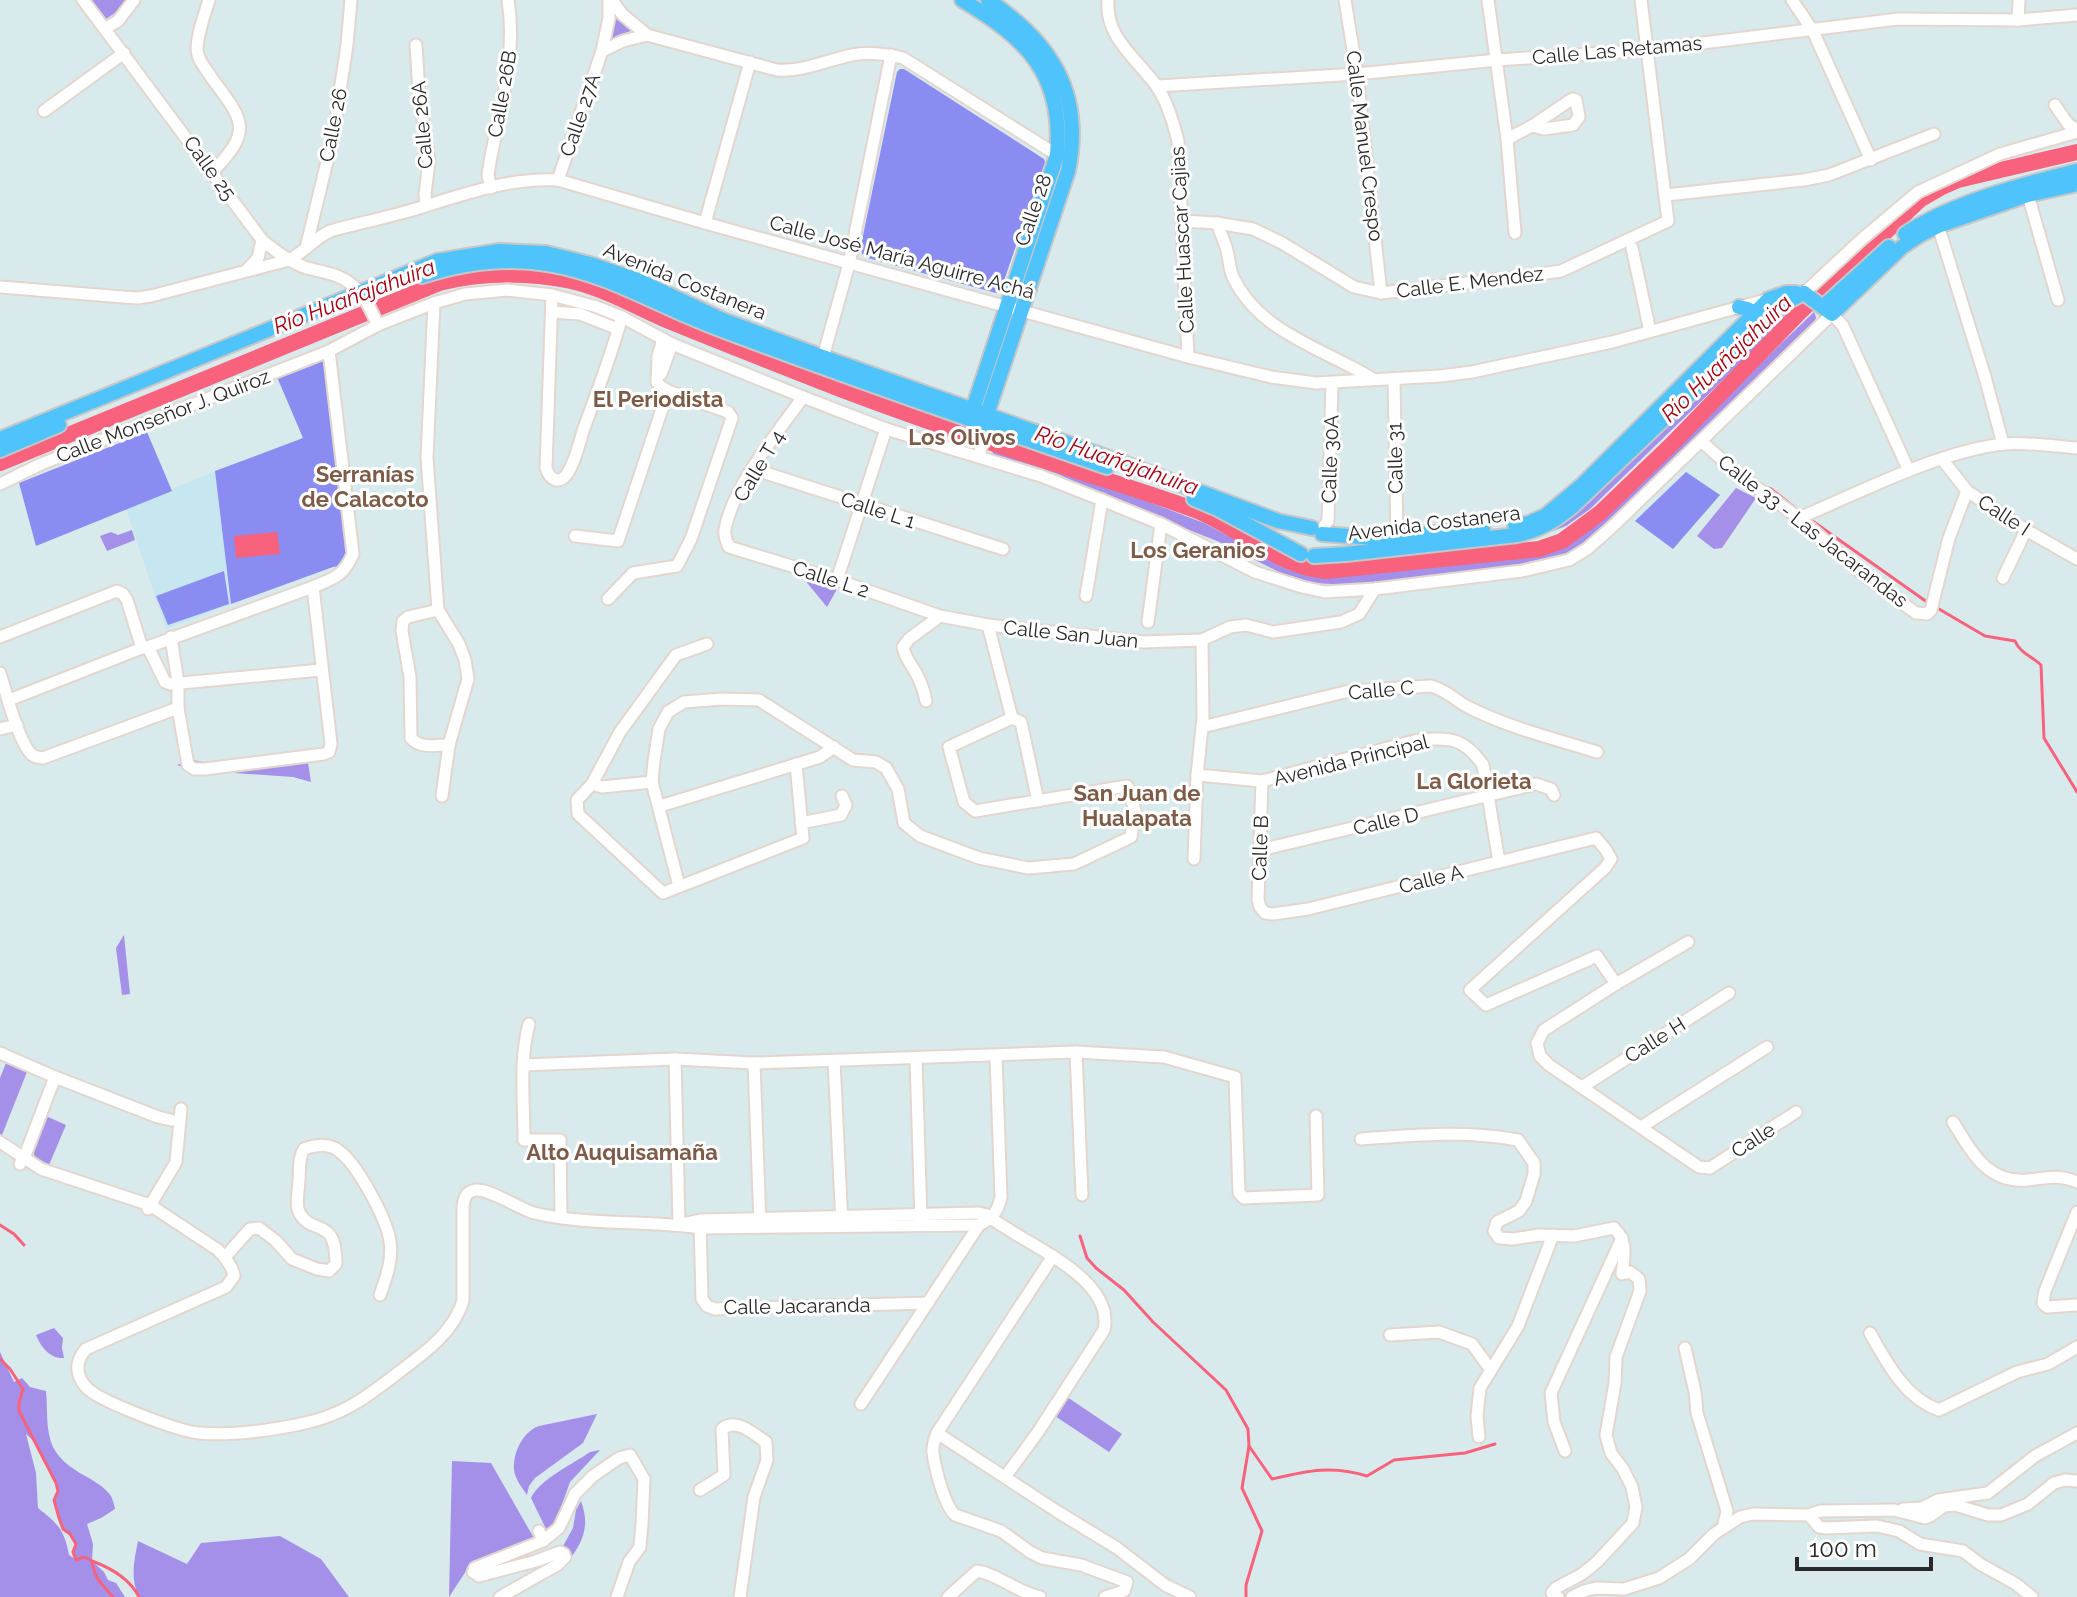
<svg xmlns="http://www.w3.org/2000/svg" width="2077" height="1597" font-family="Raleway,sans-serif">
<rect width="100%" height="100%" fill="#d9eaed"/>
<path fill="#c6e6f0" d="M215 471 231 604 166 629 126 509Z"/>
<g fill="#a490e8" fill-rule="evenodd">
<path d="M91 0H127L115 13 106 19Z"/>
<path d="M616 16 635 29 608 41Z"/>
<path d="M1805 291 1812 294 1590 509 1566 526 1534 538 1480 545 1535 532Z"/>
<path d="M1814 312 1816 317 1815 322 1694 443 1576 554 1545 565 1373 586 1311 583 1293 579 1217 541 1111 499 1058 474 994 455 988 444 1081 476 1204 523 1292 570 1314 575 1336 576 1535 554C1553 549 1569 542 1585 531Z"/>
<path d="M1736 488 1756 498 1722 548 1714 549 1697 536Z"/>
<path d="M132 530 135 540 107 551 100 536 111 532 118 535Z"/>
<path d="M799 573 837 585 836 591 827 607Z"/>
<path d="M306 750 311 782 293 777 191 770 177 765 192 760 204 762Z"/>
<path d="M124 935 130 994 122 995 116 948Z"/>
<path d="M6 1063 27 1072 2 1135 0 1134V1078Z"/>
<path d="M46 1116 66 1125 49 1165 35 1157 33 1152Z"/>
<path d="M54 1328 63 1338 62 1348 64 1358C50 1359 41 1347 36 1335Z"/>
<path d="M0 1352 14 1382 22 1378 30 1387 46 1391C48 1409 45 1430 53 1447 67 1474 97 1476 111 1496 112 1498 115 1507 115 1509L101 1518 87 1524 93 1544 92 1561 104 1572 108 1580 116 1583 125 1597H0ZM26 1434 36 1443 56 1482 58 1491 54 1500 59 1518 63 1529 70 1534 76 1544 73 1552 75 1559 69 1555C64 1529 58 1524 38 1508L36 1473Z"/>
<path d="M1067 1397 1122 1434 1109 1452 1055 1416Z"/>
<path d="M597 1414 583 1443 535 1478 529 1486 527 1495C523 1489 518 1483 516 1477 509 1460 521 1432 539 1426Z"/>
<path d="M600 1450 570 1482 554 1527 546 1529 531 1498C540 1479 573 1464 590 1452Z"/>
<path d="M452 1461 491 1463 535 1540 470 1565 449 1597Z"/>
<path d="M581 1501C589 1523 585 1538 572 1556L563 1546 573 1528 576 1510Z"/>
<path d="M280 1536 321 1559 349 1597H139C130 1579 134 1561 138 1541L187 1564 201 1543Z"/>
</g>
<g fill="#8b8cf1">
<path d="M900 69H904L1044 159 1045 162 1000 292 996 293 864 257 860 250 897 72Z"/>
<path d="M323 358 328 362 348 552 346 560 340 566 333 567 231 604 215 471 303 438 277 377Z"/>
<path d="M147 432 172 491 36 546 19 483Z"/>
<path d="M1686 472 1720 495 1673 549 1635 521Z"/>
<path d="M224 571 229 604 168 625 156 596Z"/>
</g>
<path fill="#f8627c" d="M277 532 280 554 236 558 234 536Z"/>
<g fill="none" stroke-linecap="round" stroke-linejoin="round">
<g stroke="#f8627c" stroke-width="3">
<path d="M1764 487 1771 489 1794 507"/>
<path d="M1811 520 1927 602"/>
<path d="M1939 609 1985 636 2015 641C2019 652 2033 657 2041 665L2044 738 2077 792"/>
<path d="M0 1225 14 1234 24 1245"/>
<path d="M1080 1236 1087 1258 1096 1268 1124 1290 1153 1322 1226 1390 1248 1429 1249 1446 1242 1488 1262 1531 1246 1585V1597"/>
<path d="M0 1359 10 1369 23 1389 19 1403V1411L56 1483 58 1491 54 1500 59 1518 63 1529 70 1534 76 1544 73 1552 76 1560 84 1557 92 1561C95 1581 102 1583 113 1597"/>
<path d="M1249 1446 1272 1479C1307 1471 1331 1465 1367 1476L1394 1460 1465 1453 1495 1444"/>
<path d="M92 1561C111 1568 130 1579 139 1597"/>
</g>
<path stroke="#f8627c" stroke-width="16" d="M0 463 439 283C483 272 526 272 571 281 606 289 638 308 671 322 727 345 784 367 840 389 906 414 973 437 1040 459 1091 476 1144 491 1195 510 1239 527 1276 566 1325 571L1539 549 1562 541 1600 513 1672 444 1800 312 1921 199 1940 188 1958 180 2077 152"/>
<defs>
<g id="minor">
<path d="M83 0 262 240C275 251 288 261 304 267 320 272 338 273 351 284 365 294 371 311 378 325"/>
<path d="M209 0C205 13 194 43 198 55 200 63 207 70 211 77 243 120 254 130 212 172"/>
<path d="M612 0 622 14 647 35 777 70C803 72 827 60 852 55 869 52 886 54 903 58L1057 155"/>
<path d="M1108 0C1105 37 1135 57 1155 84 1167 100 1173 122 1178 141L1188 357"/>
<path d="M1345 0 1357 74 1381 293"/>
<path d="M1488 0 1507 139 1515 233"/>
<path d="M1792 0 1813 31 1871 160"/>
<path d="M2018 20 2019 0"/>
<path d="M106 28 118 21 134 0"/>
<path d="M416 45 419 93 429 161 425 194 426 205"/>
<path d="M602 51 609 18V0"/>
<path d="M1157 86 1357 74 1497 60 1646 50 1898 19 2018 20 2077 15"/>
<path d="M2055 105 2068 124 2077 130"/>
<path d="M44 111 124 53"/>
<path d="M1507 139 1532 126 1569 101 1573 99 1576 100 1579 117 1573 125 1544 129 1532 126"/>
<path d="M558 180 602 51 623 41 647 35"/>
<path d="M491 188 488 175 490 162C500 108 517 55 508 0"/>
<path d="M1666 195 1804 180 1829 175 1934 134"/>
<path d="M2028 195 2058 300"/>
<path d="M1936 219 1985 377 2003 444"/>
<path d="M1182 221 1217 223 1253 229 1282 243 1354 287 1381 293 1519 277 1561 271 1668 221 1641 0"/>
<path d="M705 223 750 62"/>
<path d="M1217 223C1220 231 1223 239 1226 247 1229 256 1229 268 1233 277 1259 333 1325 349 1373 379"/>
<path d="M306 248 333 137 347 45 351 0"/>
<path d="M1632 248 1650 331"/>
<path d="M247 270 258 258 262 240"/>
<path d="M0 287 123 297 138 298 151 296 289 260C304 252 314 239 330 231 359 223 390 217 419 208 464 194 512 177 558 180L705 223 1188 357 1271 377 1316 383 1440 376 1472 372 1612 342 1769 299"/>
<path d="M1804 293 1862 239 1918 192 2000 154 2077 132"/>
<path d="M552 295 546 468C549 478 558 486 567 474 576 461 579 443 584 428 598 391 611 354 622 317"/>
<path d="M434 303 427 458 438 610 459 644 465 660 468 679 449 745 442 796"/>
<path d="M552 312 580 314 618 329"/>
<path d="M823 357 849 264 891 55"/>
<path d="M661 374 672 344"/>
<path d="M1394 379 1397 537"/>
<path d="M657 382 658 356 663 339"/>
<path d="M803 397C777 434 734 484 725 529 724 536 726 541 729 547L837 580 940 616 988 625 1144 642 1202 640 1230 627 1246 625 1273 632 1341 622 1359 614 1375 589"/>
<path d="M1701 441 1738 474 1799 518 1865 576 1916 613 1927 614 1931 610 1949 538 1967 491"/>
<path d="M979 457 985 429 984 424"/>
<path d="M1942 459 1967 491 2026 530 2077 559"/>
<path d="M753 469 1003 549"/>
<path d="M0 484 41 464 329 351 378 325 434 303 465 294 507 290 552 295 597 307 622 317 672 344 803 397 886 429 1041 476 1102 500 1161 524 1255 572 1302 587 1325 592 1375 589 1522 571 1569 560 1587 549 1612 527 1832 314 1843 326 1848 337 1909 471"/>
<path d="M1799 518C1861 492 1937 452 2003 444 2027 442 2053 446 2077 448"/>
<path d="M1320 532 1328 521 1332 383"/>
<path d="M575 536 618 541 668 391"/>
<path d="M2003 578 2026 530"/>
<path d="M837 580 886 429"/>
<path d="M1086 596 1102 500"/>
<path d="M608 599 633 573 677 566 691 539 732 418 728 412 668 391 660 386 657 382"/>
<path d="M438 610 408 617 403 621 402 631 410 677 411 738C420 749 436 745 449 745"/>
<path d="M1148 622 1161 524"/>
<path d="M988 625 1012 718"/>
<path d="M0 637 117 591 123 594 127 600 142 648"/>
<path d="M171 637 178 683V708L188 765 194 769H205L324 754 329 752 331 744 313 587"/>
<path d="M1202 640 1203 718 1197 775 1262 781 1418 740C1450 737 1464 738 1483 765L1499 862"/>
<path d="M707 644 676 655 620 732 592 784 577 800 578 814 663 893 803 838 796 764"/>
<path d="M148 647 165 682 170 684 321 670"/>
<path d="M0 673C7 695 17 738 31 754 36 758 37 757 43 758L178 708"/>
<path d="M9 700 142 648 148 647 313 587C334 578 343 577 353 554L329 351"/>
<path d="M926 701C924 691 921 682 916 673 911 664 905 658 903 647L909 639 940 616"/>
<path d="M1012 718 1021 722 1038 801"/>
<path d="M1202 727 1349 691 1431 686C1449 691 1455 701 1470 708 1510 728 1555 739 1597 752"/>
<path d="M0 729 17 725"/>
<path d="M1262 781 1258 900 1260 907 1265 913 1273 914 1308 909 1596 838 1606 850 1611 859 1605 868 1470 990 1486 1005 1597 956 1616 984"/>
<path d="M592 784 602 787 652 782"/>
<path d="M660 806 820 757 834 747"/>
<path d="M801 823 841 815 846 805 842 796"/>
<path d="M1260 850 1536 784 1551 789 1554 795"/>
<path d="M1194 859 1197 775"/>
<path d="M679 886 652 782 654 761 659 729 668 712 684 702 722 699 759 700 853 760 876 762 886 768 898 789 904 823 920 836 979 858 1028 868 1074 864 1131 837 1135 810 1127 786 975 811 964 802 949 747 1012 718"/>
<path d="M1688 942 1616 984 1544 1030 1537 1043 1540 1056 1549 1065 1699 1167 1710 1168 1796 1112"/>
<path d="M529 1024C519 1061 524 1102 524 1140H560L561 1217"/>
<path d="M1076 1052 1082 1195"/>
<path d="M0 1053 55 1077 158 1117 171 1120"/>
<path d="M675 1059 679 1224"/>
<path d="M916 1059 921 1219"/>
<path d="M834 1061 842 1224"/>
<path d="M754 1063 760 1223"/>
<path d="M523 1065 675 1059 754 1063 1076 1052 1164 1057 1235 1077 1239 1193 1244 1198 1318 1195 1316 1116"/>
<path d="M1582 1087 1729 993"/>
<path d="M1953 1122C1972 1152 1987 1184 2028 1180 2048 1178 2057 1174 2077 1182"/>
<path d="M1641 1127 1767 1047"/>
<path d="M1361 1139C1413 1135 1467 1130 1518 1140L1534 1163V1174L1526 1201 1519 1211 1497 1222 1494 1231 1499 1238 1513 1239 1539 1235 1574 1236 1614 1228C1628 1241 1624 1256 1622 1274L1630 1272 1639 1279 1640 1291 1616 1357 1615 1383 1606 1435 1611 1453 1623 1469 1632 1487 1636 1507 1633 1523 1597 1562 1582 1574 1556 1588 1552 1593 1558 1597"/>
<path d="M0 1142 41 1169 150 1205 218 1250C225 1257 232 1265 234 1276L226 1287 86 1349C75 1361 75 1374 86 1387 98 1401 178 1431 199 1433 230 1436 265 1431 296 1425 342 1417 367 1397 403 1369 428 1350 453 1332 463 1301V1206C464 1200 465 1193 472 1191 485 1185 519 1209 534 1213 589 1226 646 1220 700 1228L979 1225C993 1218 998 1211 1001 1197L996 1056"/>
<path d="M20 1164 24 1158 55 1077"/>
<path d="M148 1209 176 1162 181 1109"/>
<path d="M2077 1212 2045 1291 2043 1303 2047 1307 2077 1305"/>
<path d="M700 1222 702 1299 707 1306 715 1309 928 1303"/>
<path d="M687 1223 700 1220 979 1213 987 1215C1019 1242 1116 1276 1104 1330L1038 1432 1005 1477"/>
<path d="M1053 1256 937 1433C935 1439 932 1446 933 1453 935 1468 944 1505 955 1515L1001 1531 1030 1552 1042 1558 1081 1565 1127 1582 1124 1591 1105 1597"/>
<path d="M225 1257 250 1229 259 1228 276 1241 292 1259 317 1269 329 1271 336 1264C336 1214 311 1237 299 1212 295 1204 299 1189 299 1180 300 1169 298 1159 304 1149 315 1145 329 1143 339 1151 358 1165 386 1218 390 1241 393 1260 386 1278 380 1295"/>
<path d="M1870 1333C1887 1363 1905 1398 1939 1410L2017 1372 2048 1364 2077 1347"/>
<path d="M1390 1335 1439 1332 1472 1344 1491 1370"/>
<path d="M1685 1348 1695 1392 1697 1413 1727 1511 1723 1528"/>
<path d="M861 1404 979 1225"/>
<path d="M937 1433 1058 1512 1117 1548 1165 1585 1190 1597"/>
<path d="M1479 1437 1477 1416 1480 1388 1518 1326 1553 1235"/>
<path d="M1565 1451 1554 1422 1551 1393 1622 1238"/>
<path d="M700 1490 724 1475 722 1429C737 1417 753 1434 766 1442L767 1460 754 1497 740 1597"/>
<path d="M1903 1509 1922 1508 1938 1500 1988 1493 2035 1456 2077 1433"/>
<path d="M543 1541 559 1528 575 1494 593 1476 619 1458 630 1455 644 1479 642 1524 640 1547 629 1562 617 1597"/>
<path d="M500 1597 557 1565 565 1557 564 1554 560 1552 536 1561 479 1576 473 1572 475 1568 543 1541 539 1531"/>
<path d="M948 1597 977 1571C998 1574 1016 1592 1040 1597"/>
<path d="M1572 1597 1584 1591 1596 1588 1624 1589 1659 1578 1689 1559 1714 1534 1740 1517 1753 1514 1809 1515"/>
<path d="M2032 1597 2016 1584 1980 1564 1963 1551 1920 1544 1899 1531 1877 1526 1826 1528 1819 1527 1809 1515 1820 1511 1894 1510 1925 1518 1930 1516 1944 1506 1955 1505 1988 1515H2001L2028 1504 2054 1483 2065 1480 2077 1481"/>
</g>
<g id="major">
<path d="M962 0C1027 39 1064 74 1057 155L971 415"/>
<path d="M1905 234C1951 203 2023 184 2077 171"/>
<path d="M422 276C462 263 506 257 548 264 609 274 660 307 717 328 846 377 977 422 1107 467"/>
<path d="M1804 293 1832 314 1902 247 1920 235 1938 226 2028 195 2077 184"/>
<path d="M1739 307C1749 309 1754 310 1757 320"/>
<path d="M1823 307 1889 247"/>
<path d="M985 420 1068 171C1084 93 1051 42 988 0"/>
<path d="M0 439 437 261 499 251 546 253 590 264 640 281 723 320 823 357 1115 460 1278 521 1312 528"/>
<path d="M0 450 59 425"/>
<path d="M1194 499 1218 509 1301 554"/>
<path d="M1515 526 1529 523 1545 516 1581 486 1769 299 1786 293H1796"/>
<path d="M1322 534 1376 538 1483 529"/>
<path d="M1314 556 1346 554 1517 535C1541 530 1556 520 1574 505L1786 302 1804 293"/>
</g>
</defs>
<use href="#minor" stroke="#e3d6ce" stroke-width="15"/>
<use href="#major" stroke="#c7c7c7" stroke-width="18"/>
<use href="#minor" stroke="#fff" stroke-width="11"/>
<use href="#major" stroke="#4fc3fc" stroke-width="14"/>
</g>
<g text-anchor="middle" stroke-width="6" stroke-linejoin="round" paint-order="stroke">
<g font-size="20" fill="#292929" stroke="#fff">
<text transform="translate(1617 50) rotate(-5)" y="7">Calle Las Retamas</text>
<text transform="translate(502 94) rotate(-80)" y="7">Calle 26B</text>
<text transform="translate(580 115) rotate(-71)" y="7">Calle 27A</text>
<text transform="translate(333 125) rotate(-79)" y="7">Calle 26</text>
<text transform="translate(422 125) rotate(-95)" y="7">Calle 26A</text>
<text transform="translate(1365 146) rotate(83)" y="7">Calle Manuel Crespo</text>
<text transform="translate(210 168) rotate(54)" y="7">Calle 25</text>
<text transform="translate(1033 210) rotate(-71)" y="7">Calle 28</text>
<text transform="translate(1182 240) rotate(-93)" y="7">Calle Huascar Cajias</text>
<text transform="translate(902 257) rotate(15)" y="7">Calle José María Aguirre Achá</text>
<text transform="translate(685 281) rotate(22)" y="7">Avenida Costanera</text>
<text transform="translate(1470 282) rotate(-7)" y="7">Calle E. Mendez</text>
<text transform="translate(163 416) rotate(-21)" y="7">Calle Monseñor J. Quiroz</text>
<text transform="translate(1395 458) rotate(-91)" y="7">Calle 31</text>
<text transform="translate(1330 459) rotate(-88)" y="7">Calle 30A</text>
<text transform="translate(759 466) rotate(-59)" y="7">Calle T 4</text>
<text transform="translate(878 510) rotate(18)" y="7">Calle L 1</text>
<text transform="translate(2004 515) rotate(33)" y="7">Calle I</text>
<text transform="translate(1434 523) rotate(-7)" y="7">Avenida Costanera</text>
<text transform="translate(1813 531) rotate(38)" y="7">Calle 33 - Las Jacarandas</text>
<text transform="translate(831 579) rotate(18)" y="7">Calle L 2</text>
<text transform="translate(1071 634) rotate(6)" y="7">Calle San Juan</text>
<text transform="translate(1381 690) rotate(-5)" y="7">Calle C</text>
<text transform="translate(1351 760) rotate(-14)" y="7">Avenida Principal</text>
<text transform="translate(1386 821) rotate(-13)" y="7">Calle D</text>
<text transform="translate(1260 848) rotate(-88)" y="7">Calle B</text>
<text transform="translate(1431 879) rotate(-14)" y="7">Calle A</text>
<text transform="translate(1655 1040) rotate(-32)" y="7">Calle H</text>
<text transform="translate(1753 1140) rotate(-33)" y="7">Calle</text>
<text transform="translate(797 1306) rotate(-1)" y="7">Calle Jacaranda</text>
</g>
<g font-size="22" font-style="italic" fill="#a30211" stroke="#fff">
<text transform="translate(354 296) rotate(-21)" y="8">Río Huañajahuira</text>
<text transform="translate(1726 358) rotate(-44)" y="8">Río Huañajahuira</text>
<text transform="translate(1117 460) rotate(19)" y="8">Río Huañajahuira</text>
</g>
<g font-size="22" font-weight="bold" fill="#7d5b46" stroke="#fff">
<text x="658" y="407">El Periodista</text>
<text x="962" y="445">Los Olivos</text>
<text x="365" y="482">Serranías<tspan x="365" dy="25">de Calacoto</tspan></text>
<text x="1198" y="558">Los Geranios</text>
<text x="1474" y="789">La Glorieta</text>
<text x="1137" y="801">San Juan de<tspan x="1137" dy="25">Hualapata</tspan></text>
<text x="622" y="1160">Alto Auquisamaña</text>
</g>
</g>
<path d="M1797 1557v12h134v-12" fill="none" stroke="#292929" stroke-width="4"/>
<text x="1809" y="1557" font-size="24" fill="#292929" stroke="#ffffff" stroke-width="6" paint-order="stroke">100 m</text>
</svg>
